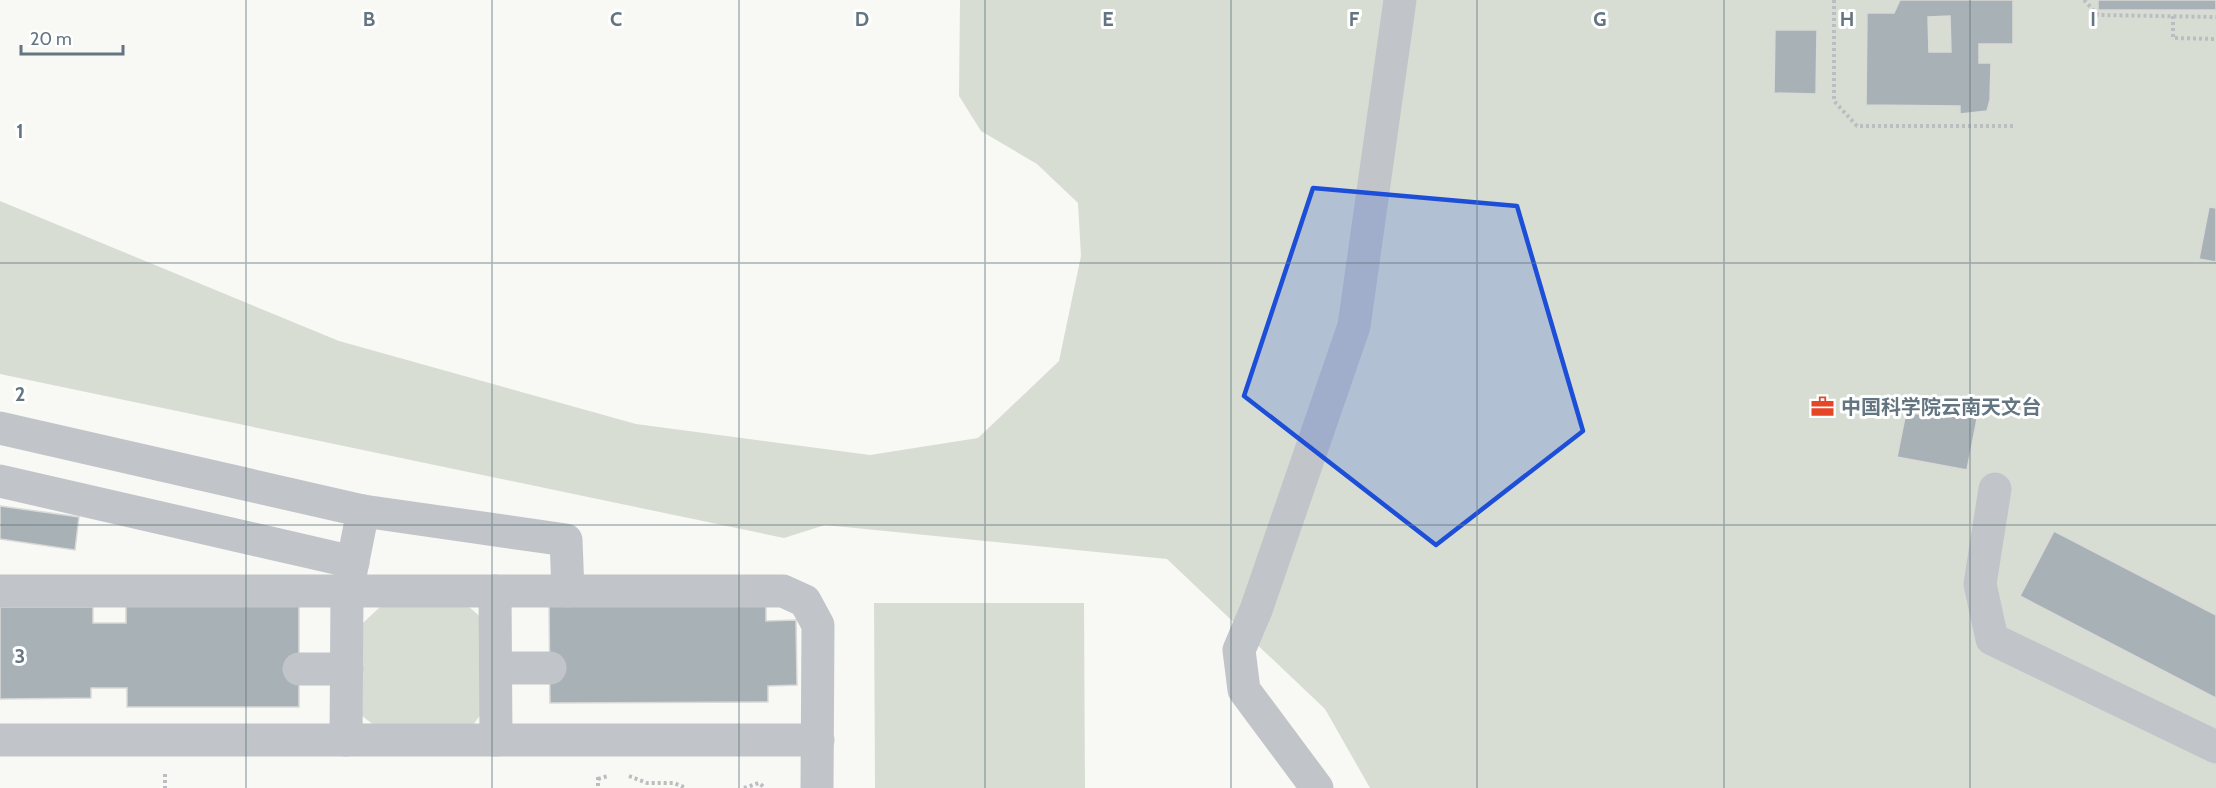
<svg xmlns="http://www.w3.org/2000/svg" width="2216" height="788" font-family="Cabin,'Noto Sans SC',sans-serif">
<rect width="100%" height="100%" fill="#f8f8f5"/>
<g fill="#d8ddd4">
<path d="M960 0H2216V788H1370L1325 709 1167 559 825 525 784 538 0 374V201L339 341 636 424 870 455 978 438 1059 361 1081 256 1078 203 1037 164 981 131 959 96Z"/>
<path d="M874 603H1084L1085 788H875Z"/>
<path d="M381 606H468L483 619 484 710 473 725 375 726 361 715 363 623Z"/>
</g>
<g fill="#a8b1b6" stroke="#d9d9d7" stroke-width="1.5" fill-rule="evenodd">
<path d="M1900 0H2013V44H1979V63H1991L1990 100 1987 111 1960 114V106L1866 105 1867 13H1894ZM1950 16 1951 52H1929L1928 17Z"/>
<rect x="2098" y="0" width="118" height="10"/>
<path d="M1775 30H1817L1816 94 1774 93Z"/>
<path d="M2209 207 2216 208V262L2199 259Z"/>
<path d="M1932 395 1980 404 1967 470 1897 457 1906 412 1928 416Z"/>
<path d="M0 506 79 517 75 550 0 539Z"/>
<path d="M2054 531 2216 615V698L2020 596Z"/>
<path d="M766 599V621L796 620 797 685 768 686V702L550 703 549 601Z"/>
<path d="M299 601V707H127V688H91V698L0 699V607H93V623H126V602Z"/>
</g>
<g fill="none" stroke-linecap="round" stroke-linejoin="round">
<g stroke="#bbbec0" stroke-width="4" stroke-dasharray="3 3" stroke-linecap="butt">
<path d="M1834 0V101L1857 126H2016"/>
<path d="M2084 0 2098 15 2216 17"/>
<path d="M2173 16V38L2216 39"/>
<path d="M165 774V788"/>
<path d="M629 776 647 783H674L686 788"/>
<path d="M598 777V788"/>
<path d="M598 779 608 776"/>
<path d="M744 788 759 783 765 788"/>
</g>
<g stroke="#c1c5c9" stroke-width="33">
<path d="M0 428 363 511 566 540 568 591"/>
<path d="M0 481 353 562"/>
<path d="M1995 489 1980 584 1992 639 2216 747"/>
<path d="M0 591H783L805 601 818 625 817 788"/>
<path d="M495 591 496 740"/>
<path d="M496 668H550"/>
<path d="M299 669H347"/>
<path d="M0 740H818"/>
<path d="M346 740 347 591 363 511"/>
<path d="M1317 788 1244 690 1239 650 1256 610 1354 326 1400 0"/>
</g>
</g>
<path fill="#1d4ed8" fill-opacity="0.2" stroke="#1d4ed8" stroke-width="4.5" stroke-linejoin="round" d="M1313 188 1517 206 1583 431 1436 545 1244 396Z"/>
<path fill="none" stroke="#637580" stroke-width="1.5" stroke-opacity="0.55" d="M246 0V788M492 0V788M739 0V788M985 0V788M1231 0V788M1477 0V788M1724 0V788M1970 0V788M0 263H2216M0 525H2216"/>
<defs>
<symbol id="office-bare" viewBox="-9 -9 18 18"><path d="M-6-3h4V-5.5h4V-3h4V5H-6ZM-1-4.5V-3h2v-1.5ZM-6 0V1H6V0Z" fill="#e54628" stroke="#fff" stroke-width="2.5" paint-order="stroke"/></symbol>
</defs>
<g fill-rule="evenodd">
<use href="#office-bare" x="1806" y="390" width="33" height="33"/>
</g>
<g text-anchor="middle" stroke-width="6" stroke-linejoin="round" paint-order="stroke">
<g font-size="20" font-weight="bold" fill="#637580" stroke="#fff" text-anchor="start">
<text x="1841" y="414">中国科学院云南天文台</text>
</g>
</g>
<g font-size="20" text-anchor="middle" font-weight="bold" fill="#637580" stroke="#fff" stroke-width="6" stroke-linejoin="round" paint-order="stroke">
<text x="369" y="26">B</text>
<text x="616" y="26">C</text>
<text x="862" y="26">D</text>
<text x="1108" y="26">E</text>
<text x="1354" y="26">F</text>
<text x="1600" y="26">G</text>
<text x="1847" y="26">H</text>
<text x="2093" y="26">I</text>
<text x="20" y="138">1</text>
<text x="20" y="401">2</text>
<text x="20" y="663">3</text>
</g>
<path d="M21 45v9h102v-9" fill="none" stroke="#637580" stroke-width="3"/>
<text x="30" y="45" font-size="18" fill="#637580" stroke="#ffffff" stroke-width="4.5" paint-order="stroke">20 m</text>
</svg>
